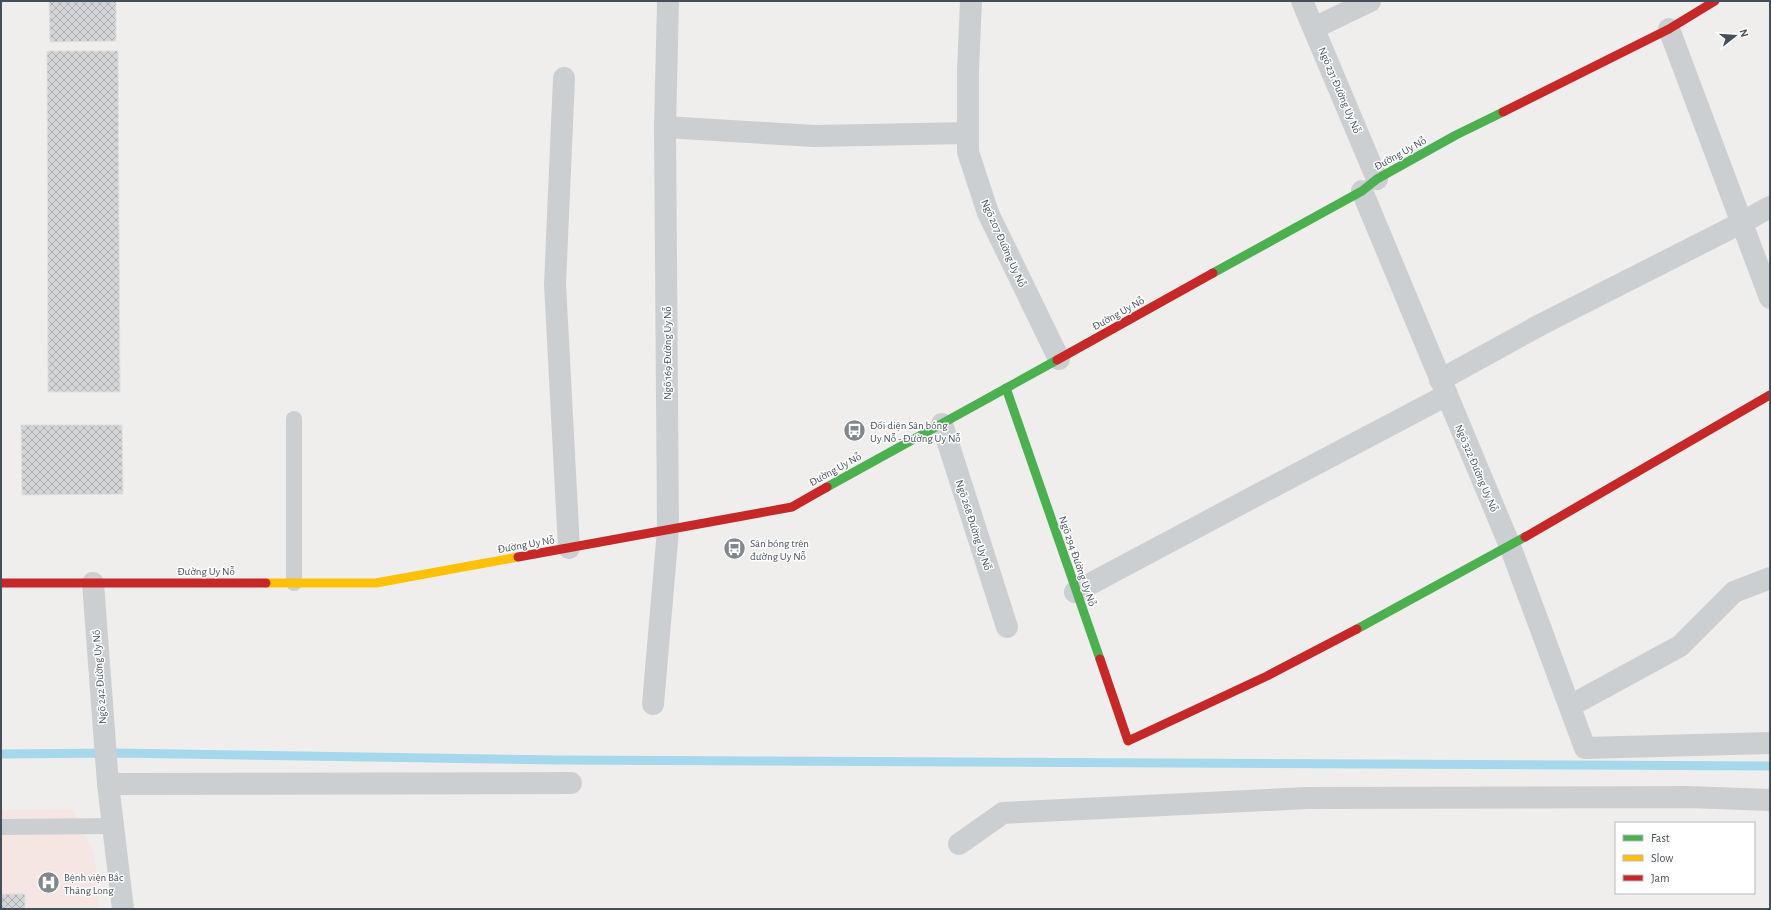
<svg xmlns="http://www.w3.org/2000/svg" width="1771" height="910" font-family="'Alegreya Sans',sans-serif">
<defs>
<pattern id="building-cross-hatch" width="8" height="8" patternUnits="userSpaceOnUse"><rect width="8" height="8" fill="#d4d5d6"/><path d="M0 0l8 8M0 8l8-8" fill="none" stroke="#aeafb1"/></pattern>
</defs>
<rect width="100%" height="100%" fill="#efeeed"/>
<path fill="#f6e6e3" d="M73 809 95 856 99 909H1V810Z"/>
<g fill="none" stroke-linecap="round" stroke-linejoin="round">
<path stroke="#a6d8ec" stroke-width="9" d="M1 754 116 753 559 760 1770 766"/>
</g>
<g fill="url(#building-cross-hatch)" stroke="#e0e0e0">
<path d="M49 1H116V41L50 42Z"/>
<path d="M47 51H118L120 392H48Z"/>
<path d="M21 425H122L123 494 22 495Z"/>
<rect x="1" y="894" width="24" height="15"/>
</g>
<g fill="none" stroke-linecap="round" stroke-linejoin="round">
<g stroke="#cccfd1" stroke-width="16">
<path d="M294 419V583"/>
<path d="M1 827 113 826"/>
</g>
<g stroke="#cccfd1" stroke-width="22">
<path d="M971 1 968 70V152L988 213 1059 359"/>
<path d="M1302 1 1377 179"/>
<path d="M1314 28 1370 1"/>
<path d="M1669 29 1770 298"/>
<path d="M564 78 555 284 569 548"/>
<path d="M665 127 814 136 968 133"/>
<path d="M1362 191 1510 546 1585 748 1770 743"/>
<path d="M1440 380 1540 325 1741 223 1770 207"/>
<path d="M942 424 1007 627"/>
<path d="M93 583 108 784 123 909"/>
<path d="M1075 592 1259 494 1447 395"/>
<path d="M653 704 668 530 665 127 668 1"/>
<path d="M1570 706 1680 646 1734 592 1770 578"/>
<path d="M108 784 571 783"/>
<path d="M959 844 1003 813 1308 798 1688 797 1770 800"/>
</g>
<g stroke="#4caf50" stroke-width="9">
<path d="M1213 273 1362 191 1377 179 1456 135 1503 112"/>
<path d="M1006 388 1100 659"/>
<path d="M827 487 1057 360"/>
<path d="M1357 629 1525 537"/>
</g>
<path stroke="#ffc107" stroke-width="9" d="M266 583H376L518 557"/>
<g stroke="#c62828" stroke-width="9">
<path d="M1503 112 1669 29 1715 1"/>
<path d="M1057 360 1213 273"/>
<path d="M1525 537 1770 395"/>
<path d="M518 557 792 507 827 487"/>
<path d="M1 583H266"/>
<path d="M1100 659 1128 741 1267 676 1357 629"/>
</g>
</g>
<defs>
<symbol id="bus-disc" viewBox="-11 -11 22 22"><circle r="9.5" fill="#80878d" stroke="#fff"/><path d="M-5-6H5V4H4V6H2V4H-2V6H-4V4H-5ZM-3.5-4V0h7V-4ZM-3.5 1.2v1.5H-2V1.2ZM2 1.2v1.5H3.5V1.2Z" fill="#fff"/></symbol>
<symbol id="hospital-disc" viewBox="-11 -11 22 22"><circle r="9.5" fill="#80878d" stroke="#fff"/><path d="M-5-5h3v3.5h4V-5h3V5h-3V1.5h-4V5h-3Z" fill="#fff"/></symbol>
</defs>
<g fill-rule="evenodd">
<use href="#bus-disc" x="842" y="418" width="25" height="25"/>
<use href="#bus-disc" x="722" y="536" width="25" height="25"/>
<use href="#hospital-disc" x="36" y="870" width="25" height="25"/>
</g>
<g text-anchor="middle" stroke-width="3" stroke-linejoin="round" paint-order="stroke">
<g font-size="11" fill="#454f5a" stroke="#fff">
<text transform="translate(1340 90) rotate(67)" y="4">Ngõ 231 Đường Uy Nỗ</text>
<text transform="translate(1400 153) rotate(-29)" y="4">Đường Uy Nỗ</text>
<text transform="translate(1004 243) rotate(66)" y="4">Ngõ 207 Đường Uy Nỗ</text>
<text transform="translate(1118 313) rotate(-29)" y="4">Đường Uy Nỗ</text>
<text transform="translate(667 353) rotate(-90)" y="4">Ngõ 169 Đường Uy Nỗ</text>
<text transform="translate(1477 468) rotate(67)" y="4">Ngõ 322 Đường Uy Nỗ</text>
<text transform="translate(835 469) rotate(-29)" y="4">Đường Uy Nỗ</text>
<text transform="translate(974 525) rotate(72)" y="4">Ngõ 268 Đường Uy Nỗ</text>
<text transform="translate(526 544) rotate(-10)" y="4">Đường Uy Nỗ</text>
<text transform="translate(1078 561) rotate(71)" y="4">Ngõ 294 Đường Uy Nỗ</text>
<text x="206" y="575">Đường Uy Nỗ</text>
<text transform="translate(99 677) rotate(-94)" y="4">Ngõ 242 Đường Uy Nồ</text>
</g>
<g font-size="11" fill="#454f5a" stroke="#fff" text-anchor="start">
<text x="870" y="429">Đối diện Sân bóng<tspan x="870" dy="13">Uy Nỗ - Đường Uy Nỗ</tspan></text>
<text x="750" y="547">Sân bóng trên<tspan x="750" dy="13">đường Uy Nỗ</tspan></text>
<text x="64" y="881">Bệnh viện Bắc<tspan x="64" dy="13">Thăng Long</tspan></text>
</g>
</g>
<rect width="1771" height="910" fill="none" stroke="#454f5a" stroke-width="4"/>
<rect x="1615" y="822" width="140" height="72" fill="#ffffff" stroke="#b5b9bd"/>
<rect x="1623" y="835" width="20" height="6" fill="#4caf50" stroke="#b5b9bd"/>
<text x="1651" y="842" font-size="12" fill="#454f5a">Fast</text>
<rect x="1623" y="855" width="20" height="6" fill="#ffc107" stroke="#b5b9bd"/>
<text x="1651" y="862" font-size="12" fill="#454f5a">Slow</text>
<rect x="1623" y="875" width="20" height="6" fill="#c62828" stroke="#b5b9bd"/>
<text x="1651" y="882" font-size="12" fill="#454f5a">Jam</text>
<g transform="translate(1735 36) rotate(73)" stroke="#ffffff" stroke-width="3" paint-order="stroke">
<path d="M0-3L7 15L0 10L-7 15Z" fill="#454f5a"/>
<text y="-6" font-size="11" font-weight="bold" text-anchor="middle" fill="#454f5a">N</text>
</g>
</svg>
